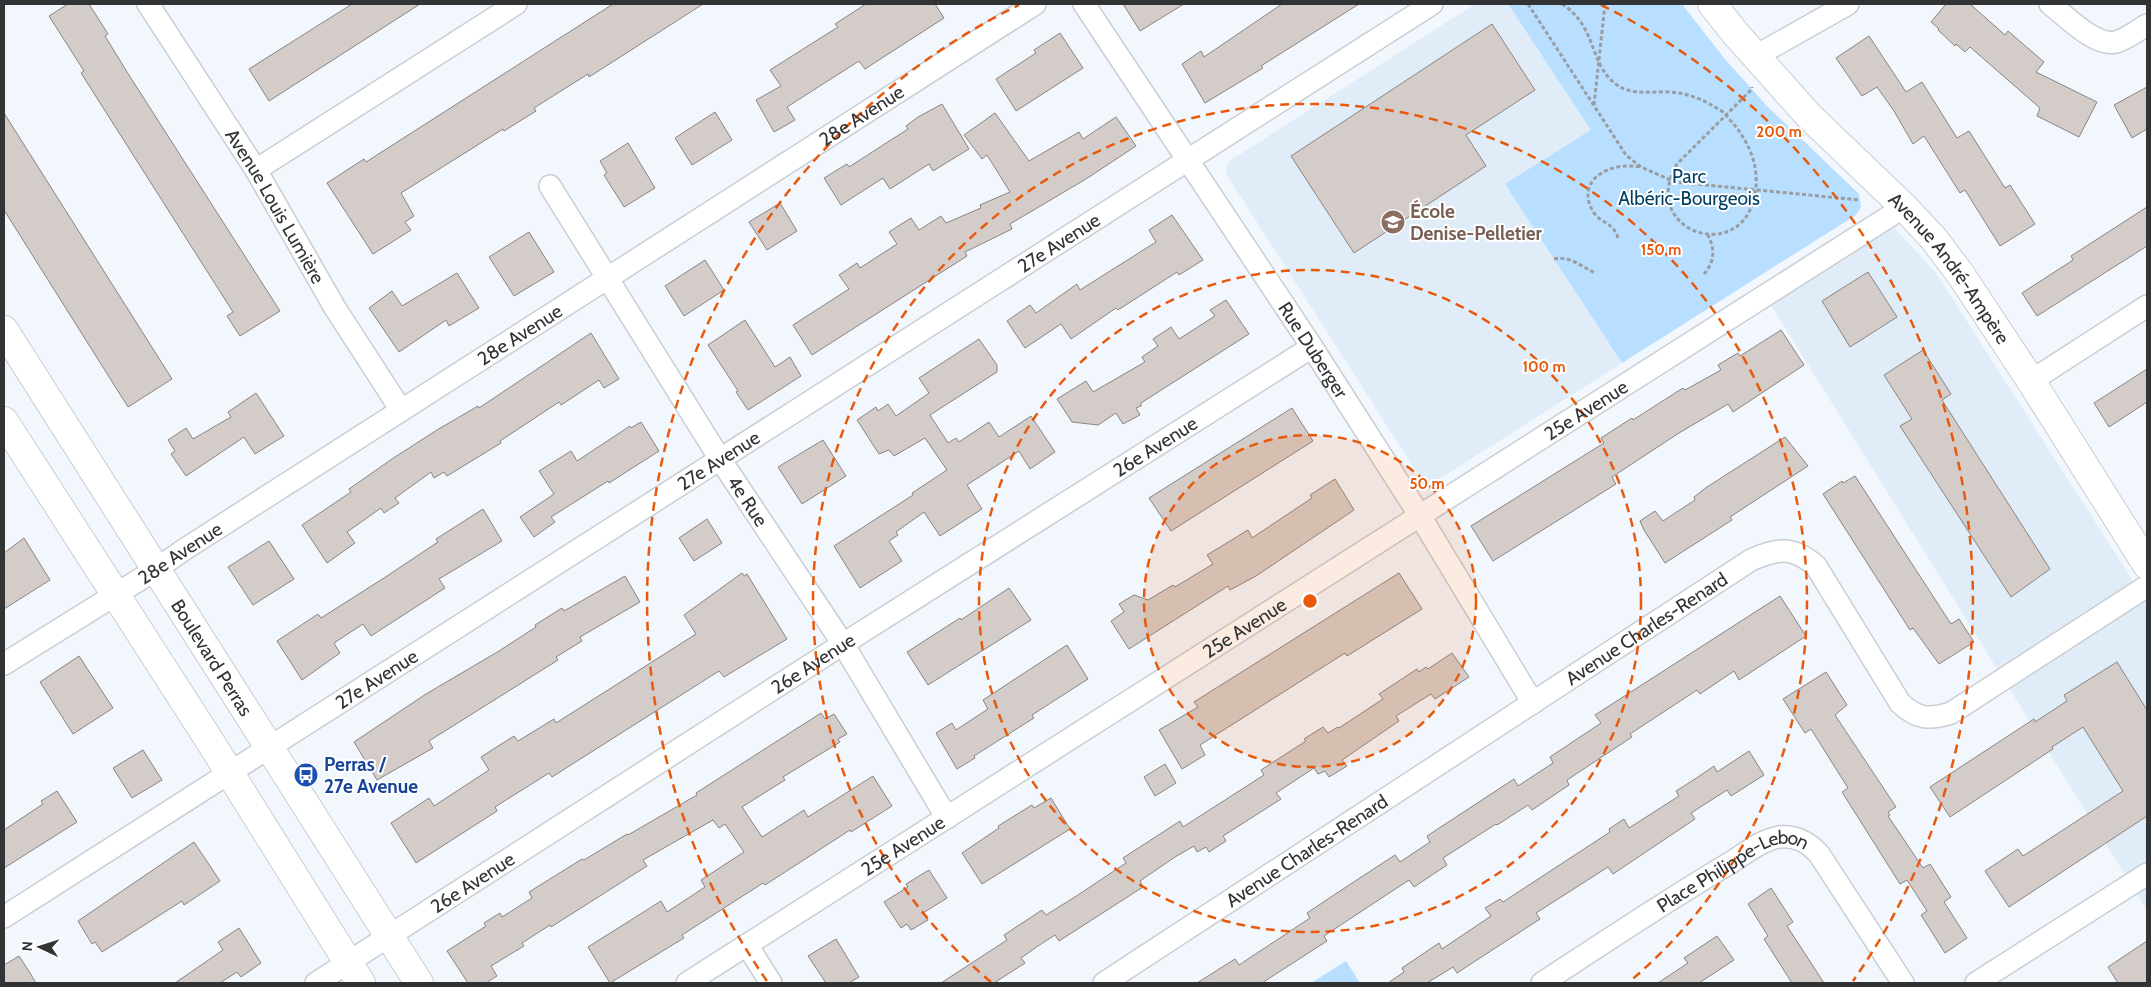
<svg xmlns="http://www.w3.org/2000/svg" width="2151" height="987" font-family="Cabin,sans-serif">
<rect width="100%" height="100%" fill="#f1f7fd"/>
<g fill="#e0edf8">
<path d="M1475 4H1508L1592 130 1506 184 1622 363 1438 480 1426 481 1419 476 1230 180 1226 172 1227 165 1231 160Z"/>
<path d="M1894 227 1936 273 2147 603V910L1771 305Z"/>
</g>
<g fill="#b8dfff">
<path d="M1508 4H1682L1724 58 1767 106 1859 194 1861 207 1856 215 1622 363 1505 184 1591 130Z"/>
<path d="M1346 961 1360 983H1311Z"/>
</g>
<g fill="#d4ccc9" stroke="#8b8481">
<path d="M68 4H89L108 34 105 36 127 72 280 311 240 336 227 316 233 312 81 73 84 71 49 16Z"/>
<path d="M352 4H420L269 101 249 69Z"/>
<path d="M613 4H703L589 77 588 74 534 108 536 111 504 131 503 129 401 193 414 216 405 222 411 230 373 254 327 183 364 159 366 162Z"/>
<path d="M866 4H935L944 18 865 69 859 61 787 107 795 120 774 132 756 100 781 86 770 70 838 27 835 24Z"/>
<path d="M1123 4H1184L1140 31Z"/>
<path d="M1282 4H1359L1261 66 1263 68 1205 103 1182 64 1201 51 1204 57Z"/>
<path d="M1946 4H1970L2005 35 2008 31 2044 62 2036 72 2097 102 2079 137 2037 116 2040 108 1970 47 1965 52 1956 44 1955 46 1938 30 1939 29 1931 22Z"/>
<path d="M1492 24 1535 90 1466 135 1486 166 1354 253 1291 156Z"/>
<path d="M1060 33 1083 68 1016 111 996 79 1036 53 1034 50Z"/>
<path d="M1869 36 1906 92 1922 82 1957 138 1969 131 2005 188 2010 185 2035 224 2000 246 1965 190 1960 193 1924 136 1913 144 1894 111 1877 87 1862 96 1836 58Z"/>
<path d="M2147 87V129L2132 138 2114 105Z"/>
<path d="M942 104 969 149 933 171 929 164 890 189 883 178 841 205 824 178 847 164 849 167 908 129 906 126 918 117Z"/>
<path d="M715 112 732 140 692 165 675 138Z"/>
<path d="M4 113 172 379 128 407 4 210Z"/>
<path d="M995 113 1029 161 1079 132 1083 139 1116 117 1136 146 1086 179 1010 224 1012 229 965 252 967 256 812 355 793 325 849 289 839 275 857 263 860 268 897 244 889 232 911 218 919 230 941 216 946 223 981 208 980 205 1010 192 987 155 982 159 964 135Z"/>
<path d="M628 143 655 188 624 207 604 175 607 173 600 161Z"/>
<path d="M780 203 797 231 767 250 749 222Z"/>
<path d="M2147 207V246L2037 316 2022 293 2073 260 2071 256Z"/>
<path d="M1172 215 1203 260 1179 275 1177 272 1118 310 1116 308 1071 339 1061 324 1025 348 1007 321 1030 305 1036 313 1077 284 1080 290 1156 242 1149 230Z"/>
<path d="M529 232 554 272 514 296 489 257Z"/>
<path d="M705 260 724 290 684 316 665 286Z"/>
<path d="M1868 272 1897 317 1850 347 1822 301Z"/>
<path d="M457 273 479 308 449 326 446 320 399 352 369 308 392 291 402 306Z"/>
<path d="M1226 300 1249 334 1141 403V406L1136 408 1140 415 1123 424 1116 413 1098 425 1072 422 1057 399 1086 381 1093 392 1145 362 1142 357 1158 346 1153 339 1171 327 1179 339 1215 316 1210 310Z"/>
<path d="M745 320 775 367 790 357 801 376 748 410 736 392 738 391 708 345Z"/>
<path d="M1781 330 1804 365 1733 412 1728 404 1679 433 1612 477 1616 484 1493 561 1471 526 1604 443 1601 438 1632 418 1633 420 1683 388 1685 390 1721 370 1718 365 1738 353 1740 356Z"/>
<path d="M591 333 619 379 604 388 599 380 561 405 559 402 500 441 501 443 447 476 444 472 434 478 431 472 395 498 399 503 384 513 381 508 347 532 355 543 327 563 302 525 351 492 349 489 392 459 437 430 478 406 479 408Z"/>
<path d="M979 339 997 365V372L930 415 948 443 956 438 959 442 989 422 999 437 1031 416 1055 452 1030 469 1019 451 967 485 982 509 940 536 924 512 896 532 898 535 889 541 902 561 860 588 834 546 913 495 912 493 947 470 925 438 894 456 889 450 879 454 857 420 876 407 878 411 888 404 896 416 929 393 919 378Z"/>
<path d="M1923 350 1951 394 1942 400 2050 569 2011 597 1900 426 1912 419 1884 375Z"/>
<path d="M2147 369V402L2109 427 2094 403Z"/>
<path d="M256 393 284 436 255 454 244 437 186 476 171 454 175 451 168 440 186 428 193 439 231 417 228 412Z"/>
<path d="M1292 408 1313 441 1171 531 1149 498Z"/>
<path d="M641 422 659 451 609 483 608 481 551 517 555 522 534 537 520 517 554 494 539 471 571 451 577 461 630 426 631 428Z"/>
<path d="M1785 437 1808 466 1730 517 1732 520 1665 563 1644 530 1640 521 1655 511 1663 521 1695 500 1694 497 1707 487Z"/>
<path d="M823 440 846 476 802 504 778 467Z"/>
<path d="M1855 476 1951 624 1959 619 1974 642 1939 664 1913 628 1910 630 1823 494 1842 481 1843 483Z"/>
<path d="M1335 479 1354 510 1256 576 1230 590 1228 586 1129 649 1111 621 1124 612 1119 604 1134 595 1148 600 1173 585 1175 587 1213 564 1207 555 1248 530 1252 538 1312 498 1310 495Z"/>
<path d="M483 509 502 541 439 579 445 588 371 636 363 624 334 643 340 653 302 680 277 641 318 614 321 618 384 578 438 542 436 539Z"/>
<path d="M707 519 722 543 694 561 679 538Z"/>
<path d="M24 538 50 580 4 609V553Z"/>
<path d="M269 541 294 579 253 605 228 567Z"/>
<path d="M742 573 744 576 747 574 787 639 724 677 719 671 552 777 549 773 495 807 497 811 416 863 391 823 429 798 434 806 489 770 481 757 514 736 518 741 554 719 556 723 696 634 684 615Z"/>
<path d="M1399 573 1422 609 1347 656 1345 653 1200 745 1205 755 1182 769 1159 730 1198 707 1194 702Z"/>
<path d="M625 576 640 602 580 637 582 641 556 657 558 660 429 741 433 748 377 780 354 742 426 694 499 651 536 627 535 625 562 608 564 611Z"/>
<path d="M1009 588 1031 620 928 685 907 652 960 618 961 620Z"/>
<path d="M1780 596 1806 636 1739 680 1734 671 1700 694 1697 690 1630 734 1632 737 1567 780 1569 785 1532 810 1528 805 1497 825 1496 824 1443 858 1447 865 1414 887 1409 880 1324 936 1327 941 1262 983H1197L1235 959 1239 965 1310 918 1307 913 1340 891 1395 855 1400 862 1430 842 1427 836 1514 779 1518 786 1553 763 1550 757 1601 723 1595 715Z"/>
<path d="M1067 645 1088 679 1032 715 1034 718 974 756 975 758 957 769 936 733 952 723 956 730 988 709 983 700Z"/>
<path d="M1452 653 1469 677 1435 699 1431 694 1396 716 1399 721 1342 760 1347 766 1329 777 1325 771 1318 774 1314 768 1276 793 1281 799 1223 836 1226 841 1209 852 1206 847 1197 852 1194 846 1175 857 1140 881 1143 887 1059 941 1055 935 1038 946 1021 958 1025 963 994 983H941L1007 940 1004 935 1042 910 1046 915 1078 895 1126 863 1123 858 1180 821 1183 827 1264 775 1261 770 1306 741 1304 739 1323 727 1328 733 1338 727 1339 728 1383 699 1379 694 1417 669 1419 672 1426 667 1428 669Z"/>
<path d="M79 656 113 708 73 734 40 682Z"/>
<path d="M2117 662 2147 710V816L2009 907 1985 871 2018 849 2023 856 2123 791 2083 727 2052 747 2053 749 1950 817 1930 787 2034 719 2035 722 2067 701 2064 695Z"/>
<path d="M1826 672 1847 705 1835 715 1896 807 1888 812 1890 815 1888 816 1923 868 1930 864 1951 897 1944 902 1967 938 1945 953 1921 915 1927 911 1907 880 1900 884 1842 792 1848 788 1811 729 1805 733 1783 699Z"/>
<path d="M821 713 825 719 834 714 847 734 838 739 840 742 783 777 785 780 742 807 762 837 804 810 808 817 873 776 892 806 851 832 850 830 765 885 763 883 682 935 684 938 610 983 588 947 661 901 667 912 705 887 701 880 744 852 725 824 719 828 713 820 643 860 647 866 551 927 550 925 522 943 524 946 491 966 497 976 486 983H468L447 951 486 926 484 923 500 913 502 917 532 898 529 892 582 859 584 860 627 834 628 835 697 795 696 793Z"/>
<path d="M143 750 162 780 132 798 113 768Z"/>
<path d="M1749 751 1764 775 1731 796 1727 790 1691 813 1695 819 1613 874 1608 867 1536 913 1540 919 1457 973 1453 967 1427 983H1388L1404 972 1402 968 1439 943 1442 949 1491 916 1485 908 1500 899 1503 902 1610 832 1609 829 1624 819 1629 828 1679 796 1676 791 1695 779 1714 766 1717 772Z"/>
<path d="M1165 764 1176 783 1155 796 1144 777Z"/>
<path d="M57 791 77 822 4 868V830L43 804 41 801Z"/>
<path d="M1051 798 1070 829 982 884 962 853 999 828 998 826 1032 805 1034 808Z"/>
<path d="M194 842 220 881 184 905 182 901 102 952 95 942 92 944 78 921Z"/>
<path d="M929 870 947 898 923 913 928 920 911 930 907 924 901 928 884 902 908 887 906 884Z"/>
<path d="M1771 888 1793 922 1787 926 1824 983H1792L1764 939 1768 936 1748 904Z"/>
<path d="M239 928 261 963 241 977 237 972 220 983H175L223 950 218 942Z"/>
<path d="M1717 936 1734 960 1699 983H1658L1688 963 1684 958Z"/>
<path d="M836 939 859 977 849 983H826L808 956Z"/>
<path d="M2147 941V983H2118L2108 967Z"/>
<path d="M19 956 30 973 36 983H4V965Z"/>
</g>
<g fill="none" stroke-linecap="round" stroke-linejoin="round">
<defs>
<g id="minor">
<path id="s1" d="M148 4 256 170 335 308 401 410"/>
<path id="s2" d="M1084 4 1312 347 1420 516 1533 703"/>
<path d="M2050 4C2066 16 2095 47 2116 42 2127 39 2138 30 2147 25"/>
<path d="M1756 56 1848 4"/>
<path d="M256 170 516 4"/>
<path id="s3" d="M550 186 720 459 843 644 947 818"/>
<path d="M2031 381 2147 306"/>
<path id="s4" d="M4 664 155 570 182 551 1035 4"/>
<path id="s5" d="M4 917 1432 4"/>
<path d="M747 945 771 983"/>
<path id="s6" d="M316 983 843 644 1312 347"/>
<path id="s7" d="M687 983 1904 207"/>
<path id="s8" d="M1104 983 1751 560C1778 548 1793 546 1816 566L1900 703C1917 719 1929 720 1951 713L2147 586"/>
<path id="s9" d="M1542 983C1602 944 1663 903 1725 866 1741 857 1760 840 1779 837 1796 835 1808 842 1819 854L1903 983"/>
<path d="M1976 983 2147 874"/>
</g>
<g id="tertiary">
<path id="s10" d="M1712 4 1735 33 1809 116 1904 207 1934 239 1961 275 2031 381 2147 565"/>
</g>
<g id="secondary">
<path id="s11" d="M4 330 419 983"/>
<path d="M4 421 211 743 361 983"/>
</g>
</defs>
<use href="#minor" stroke="#c8ced3" stroke-width="24"/>
<use href="#tertiary" stroke="#c8ced3" stroke-width="30"/>
<use href="#secondary" stroke="#c8ced3" stroke-width="30"/>
<g stroke="#999da1" stroke-width="3" stroke-dasharray="4 2.5" stroke-linecap="butt">
<path d="M1528 4 1626 155 1641 167 1675 182 1860 200"/>
<path d="M1562 4C1598 27 1588 64 1617 85 1633 96 1651 91 1669 92 1690 93 1706 101 1723 112 1743 133 1758 156 1756 186 1750 269 1636 234 1677 164L1752 89V87"/>
<path d="M1594 105 1605 4"/>
<path d="M1618 238C1613 222 1602 224 1594 213 1573 180 1611 161 1640 167"/>
<path d="M1554 259C1568 255 1583 267 1595 273"/>
<path d="M1704 274C1715 261 1715 250 1708 235"/>
</g>
<use href="#minor" stroke="#fff" stroke-width="21"/>
<use href="#tertiary" stroke="#fff" stroke-width="28"/>
<use href="#secondary" stroke="#fff" stroke-width="28"/>
</g>
<circle cx="1310" cy="601" r="166" fill="#e8590c" fill-opacity=".12"/>
<g fill="none" stroke="#e8590c" stroke-width="2.5" stroke-dasharray="9 6">
<circle cx="1310" cy="601" r="166"/>
<circle cx="1310" cy="601" r="331"/>
<path d="M991 982A497 497 0 1 1 1629 982"/>
<path d="M767 981A663 663 0 0 1 1019 5M1601 5A663 663 0 0 1 1853 981"/>
</g>
<defs>
<symbol id="school-disc" viewBox="-11 -11 22 22"><circle r="9.5" fill="#8d6e63" stroke="#fff"/><path d="M0-5L7-2L0 1L-7-2ZM-4 1L0 2.5L4 1V4Q0 6-4 4Z" fill="#fff"/></symbol>
<symbol id="bus-disc" viewBox="-11 -11 22 22"><circle r="9.5" fill="#1a4fb4" stroke="#fff"/><path d="M-5-6H5V4H4V6H2V4H-2V6H-4V4H-5ZM-3.5-4V0h7V-4ZM-3.5 1.2v1.5H-2V1.2ZM2 1.2v1.5H3.5V1.2Z" fill="#fff"/></symbol>
</defs>
<g fill-rule="evenodd">
<use href="#school-disc" x="1379" y="208" width="28" height="28"/>
<use href="#bus-disc" x="292" y="761" width="28" height="28"/>
</g>
<g text-anchor="middle" stroke-width="4" stroke-linejoin="round" paint-order="stroke">
<g font-size="19" fill="#313335" stroke="#fff">
<text dy="7" stroke="none"><textPath href="#s4" startOffset="1018">28e Avenue</textPath></text>
<text dy="7" stroke="none"><textPath href="#s1" startOffset="239">Avenue Louis Lumière</textPath></text>
<text dy="7" stroke="none"><textPath href="#s5" startOffset="1252">27e Avenue</textPath></text>
<text dy="7" stroke="none"><textPath href="#s10" startOffset="356">Avenue André-Ampère</textPath></text>
<text dy="7" stroke="none"><textPath href="#s4" startOffset="612">28e Avenue</textPath></text>
<text dy="7" stroke="none"><textPath href="#s2" startOffset="415">Rue Duberger</textPath></text>
<text dy="7" stroke="none"><textPath href="#s7" startOffset="1066">25e Avenue</textPath></text>
<text dy="7" stroke="none"><textPath href="#s6" startOffset="996">26e Avenue</textPath></text>
<text dy="7" stroke="none"><textPath href="#s5" startOffset="848">27e Avenue</textPath></text>
<text dy="7" stroke="none"><textPath href="#s3" startOffset="372">4e Rue</textPath></text>
<text dy="7" stroke="none"><textPath href="#s4" startOffset="208">28e Avenue</textPath></text>
<text dy="7" stroke="none"><textPath href="#s7" startOffset="661">25e Avenue</textPath></text>
<text dy="7" stroke="none"><textPath href="#s8" startOffset="648">Avenue Charles-Renard</textPath></text>
<text dy="7" stroke="none"><textPath href="#s11" startOffset="388">Boulevard Perras</textPath></text>
<text dy="7" stroke="none"><textPath href="#s6" startOffset="591">26e Avenue</textPath></text>
<text dy="7" stroke="none"><textPath href="#s5" startOffset="442">27e Avenue</textPath></text>
<text dy="7" stroke="none"><textPath href="#s7" startOffset="256">25e Avenue</textPath></text>
<text dy="7" stroke="none"><textPath href="#s8" startOffset="242">Avenue Charles-Renard</textPath></text>
<text dy="7" stroke="none"><textPath href="#s9" startOffset="224">Place Philippe-Lebon</textPath></text>
<text dy="7" stroke="none"><textPath href="#s6" startOffset="186">26e Avenue</textPath></text>
</g>
<g font-size="19" fill="#004064" stroke="#fff">
<text x="1689" y="183">Parc<tspan x="1689" dy="22">Albéric-Bourgeois</tspan></text>
</g>
<g font-size="19" font-weight="bold" fill="#785e54" stroke="#fff" text-anchor="start">
<text x="1410" y="218">École<tspan x="1410" dy="22">Denise-Pelletier</tspan></text>
</g>
<g font-size="19" font-weight="bold" fill="#164399" stroke="#fff" text-anchor="start">
<text x="324" y="771">Perras /<tspan x="324" dy="22">27e Avenue</tspan></text>
</g>
</g>
<circle cx="1310" cy="601" r="8" fill="#e8590c" stroke="#fff" stroke-width="2.5"/>
<g font-size="15" text-anchor="middle" font-weight="bold" fill="#e8590c" stroke="#fff" stroke-width="4" stroke-linejoin="round" paint-order="stroke">
<text x="1779" y="137">200 m</text>
<text x="1661" y="255">150 m</text>
<text x="1544" y="372">100 m</text>
<text x="1427" y="489">50 m</text>
</g>
<rect width="2151" height="987" fill="none" stroke="#313335" stroke-width="10"/>
<g transform="translate(40 947) rotate(274)" stroke="#ffffff" stroke-width="4" paint-order="stroke">
<path d="M0-4L9 19L0 12L-9 19Z" fill="#313335"/>
<text y="-8" font-size="14" font-weight="bold" text-anchor="middle" fill="#313335">N</text>
</g>
</svg>
